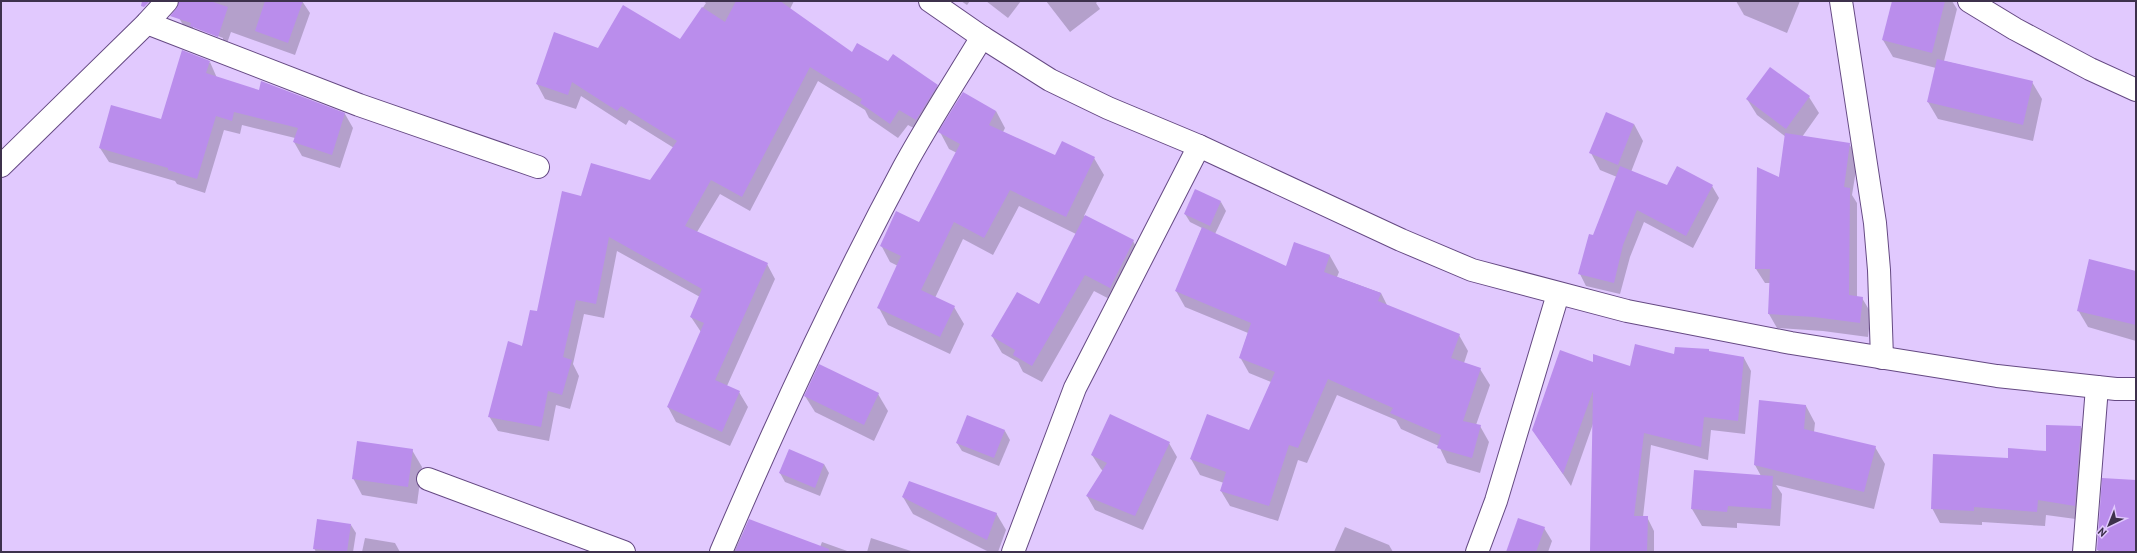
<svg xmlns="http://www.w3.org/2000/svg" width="2137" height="553" font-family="'PT Sans',sans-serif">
<rect width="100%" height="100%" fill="#e1c9fe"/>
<g fill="#0003" fill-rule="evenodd">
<path d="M185 1H302L310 13 295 55 231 32 225 49 186 30 179 18ZM193 26 223 38V40L193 29Z"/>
<path d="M703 1H794L790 9 852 54 889 63 937 86 945 101 925 134 908 125 898 138 869 118 865 110 818 81 750 211 720 194 697 232 767 264 775 279 727 386 739 392 748 407 730 446 676 422 668 407 701 332 691 317 700 297 617 251 604 318 584 314 573 364 579 376 570 409 556 405 549 441 498 431 489 416 538 312 582 198 650 181 674 148 629 120 626 125 581 96 576 109 545 99 537 84 598 49 681 40 706 3Z"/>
<path d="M961 1H970L967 5Z"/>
<path d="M986 1H1021L1008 18Z"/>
<path d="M1046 1H1098L1096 3 1100 9 1070 32Z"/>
<path d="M1736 1H1800L1787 33 1744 15Z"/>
<path d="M1893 1H1952L1957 9 1944 61 2032 82 2042 99 2033 141 1938 119 1928 102 1936 68 1893 57 1883 40Z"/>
<path d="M210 62 217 78 260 91 262 82 345 114 353 128 340 168 302 156 294 142 295 138 242 125 240 134 224 130 205 193 177 184 175 181 109 162 100 148 162 120Z"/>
<path d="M1809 97 1819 113 1802 137 1849 144 1858 158 1852 195 1857 203V298H1862L1871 313 1868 337 1823 331 1777 328 1769 314 1770 283H1765L1756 269 1779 178 1786 137 1757 115 1747 99Z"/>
<path d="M996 111 1005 128 1003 132 1056 157 1094 158 1104 175 1084 216 1133 241 1142 258 1119 304 1094 291 1042 382 1023 372 1018 362 1002 353 992 336 1039 306 1076 234 1019 206 993 255 963 239 935 298 954 307 964 324 950 354 888 325 879 308 898 266 890 262 881 245 919 223 957 153 949 149 940 132Z"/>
<path d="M1634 124 1643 141 1631 172 1668 186H1712L1719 198 1693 248 1644 222 1630 257 1620 294 1586 286 1580 274 1617 177 1600 170 1591 153Z"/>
<path d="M1221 202 1226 211 1215 234 1286 268 1295 243 1330 256 1339 272 1337 277 1381 293 1388 307 1459 335 1468 351 1464 363 1480 369 1490 385 1476 425 1480 426 1489 442 1480 473 1447 463 1439 446 1401 429 1396 420 1337 395 1307 463 1298 460 1278 521 1230 506 1221 491 1224 483 1200 475 1191 459 1250 432 1271 382 1249 373 1240 357 1248 333 1185 307 1176 291 1202 228 1190 222 1185 214Z"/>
<path d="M2136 272V341L2088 327 2078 310Z"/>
<path d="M1709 353 1744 358 1751 371 1745 434 1711 430 1708 460 1651 445 1643 517H1647L1654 531V552H1592L1593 424 1571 486 1533 430 1594 363 1631 367 1675 356Z"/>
<path d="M878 394 888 411 874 441 815 412 805 396Z"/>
<path d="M1760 402 1806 406 1815 423 1814 432 1875 447 1885 464 1874 509 1776 485 1782 494 1780 526 1737 523V528L1702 526 1692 509 1761 476 1755 465Z"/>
<path d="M2081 427 2089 442 2083 520 2046 515 2045 526 1982 522V525L1940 523 1932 508 2009 459 2047 452Z"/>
<path d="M1005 431 1010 440 999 466 962 451 957 443Z"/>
<path d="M1169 443 1177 457 1143 530 1095 510 1087 496 1103 471 1101 469 1092 455Z"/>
<path d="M412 450 422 467 417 504 362 495 353 478Z"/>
<path d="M824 464 829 473 820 496 785 482 780 473Z"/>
<path d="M2103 479 2136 481V552H2099L2098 550Z"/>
<path d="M903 497 996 513 1006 530 998 552H989L913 514Z"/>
<path d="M749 520 820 547 822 542 850 552H734Z"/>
<path d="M351 525 356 533 353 552H316L314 548Z"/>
<path d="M1345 527 1389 545 1393 552H1334Z"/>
<path d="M1544 528 1552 541 1548 552H1507Z"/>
<path d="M365 538 395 543 400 552H362Z"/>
<path d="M871 538 914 552H867Z"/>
</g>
<g fill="#ba8dec">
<path d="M142 1H150L144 7 141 6Z"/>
<path d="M179 1H210L228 7 218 37 190 26 191 23 170 16 176 9Z"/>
<path d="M265 1H303L288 43 255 31Z"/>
<path d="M736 1H780L852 52 857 43 888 61 893 54 938 85 916 120 899 110 890 124 860 103 862 99 810 67 742 197 711 180 685 226 768 263 715 380 740 391 722 432 667 407 704 323 690 317 702 289 609 237 596 304 576 300 563 357 572 360 562 395 548 391 541 427 488 417 508 341 522 346 530 310 537 311 562 191 581 196 591 163 650 180 677 141 621 106 617 111 572 82 568 95 536 84 554 32 598 48 623 5 680 39 702 7 725 22Z"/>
<path d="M1892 1H1945L1932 53 1882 40Z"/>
<path d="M182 50 210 61 206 73 259 90 261 81 345 113 332 155 293 142 298 128 234 112 232 121 216 116 197 179 168 170V168L99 148 111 105 161 119Z"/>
<path d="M1937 59 2033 81 2023 125 1927 102Z"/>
<path d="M1770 67 1810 96 1786 129 1746 99Z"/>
<path d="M963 92 996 111 989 125 1055 155 1062 141 1095 157 1066 217 1010 190 984 238 954 222 921 290 955 306 940 337 877 308 901 256 880 246 896 211 919 222 960 144 938 132Z"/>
<path d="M1606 112 1634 124 1618 165 1589 153Z"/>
<path d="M1785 133 1850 143 1844 187 1850 188 1849 295 1863 297 1860 323 1814 317 1768 314 1770 269H1755L1757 167 1779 177Z"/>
<path d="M1620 166 1667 185 1677 166 1713 185 1686 236 1637 210 1623 245 1614 283 1578 274 1589 234 1593 235Z"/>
<path d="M1195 189 1221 201 1210 226 1184 214Z"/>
<path d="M1085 215 1134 240 1110 288 1085 275 1032 366 1013 355 1015 350 991 336 1017 292 1039 304Z"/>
<path d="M1202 227 1286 266 1294 242 1330 255 1324 272 1381 293 1378 301 1460 334 1451 358 1481 368 1463 421 1481 425 1472 458 1437 448 1441 435 1390 413 1393 408 1328 379 1298 448 1289 445 1269 506 1220 491 1226 472 1190 459 1207 414 1249 430 1275 372 1239 358 1251 323 1175 291Z"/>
<path d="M2089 259 2136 271V325L2077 311Z"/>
<path d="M1635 344 1674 354 1675 347 1709 349V351L1744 357 1738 421 1704 417 1701 447 1644 433 1634 516H1648L1647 552H1590L1593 391 1563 474 1532 430 1560 350 1593 362V354L1630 366Z"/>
<path d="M819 364 879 393 864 425 804 396Z"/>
<path d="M1759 400 1806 405 1804 429 1876 446 1864 492 1754 465Z"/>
<path d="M1110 414 1170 442 1135 516 1086 496 1107 463 1091 455Z"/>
<path d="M967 415 1005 430 994 458 956 443Z"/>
<path d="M2046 425 2081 426 2075 506 2038 500 2037 512 1974 507V511L1931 509 1933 454 2008 458V448L2046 451Z"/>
<path d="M357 441 413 449 408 487 352 479Z"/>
<path d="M789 449 824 464 815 488 779 473Z"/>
<path d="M1694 470 1773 476 1771 509 1728 506 1727 512 1691 509Z"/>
<path d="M2102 478 2136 480V552L2097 550Z"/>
<path d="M909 481 997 513 987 540 902 497Z"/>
<path d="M1518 518 1545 527 1536 552H1506Z"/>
<path d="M317 519 351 524 347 552 313 549Z"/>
<path d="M749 519 829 549V552H735Z"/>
</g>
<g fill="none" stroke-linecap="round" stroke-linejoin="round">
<defs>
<g id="minor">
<path d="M930 1 982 37 1050 80 1108 108 1199 146 1401 240 1472 270 1627 311 1791 343 1997 376 2116 389H2136"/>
<path d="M1841 1 1875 223 1879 270 1882 358"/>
<path d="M1969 1 2015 29 2090 69 2136 90"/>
<path d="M147 23 359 105 538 167"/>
<path d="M1 166 147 23 167 1"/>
<path d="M428 479 624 552"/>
<path d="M721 552C777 421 837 292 904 167 928 123 956 80 982 37"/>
<path d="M1013 552 1075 388 1199 146"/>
<path d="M1477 552 1496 501 1558 294"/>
<path d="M2084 552 2097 387"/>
</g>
</defs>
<use href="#minor" stroke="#654983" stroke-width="24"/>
<use href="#minor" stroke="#fff" stroke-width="22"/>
</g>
<rect width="2137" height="553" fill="none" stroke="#3d314c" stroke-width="4"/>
<g transform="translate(2109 525) rotate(223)" stroke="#e1c9fe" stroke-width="3" paint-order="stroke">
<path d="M0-3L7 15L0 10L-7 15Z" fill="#3d314c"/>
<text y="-6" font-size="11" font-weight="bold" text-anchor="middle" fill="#3d314c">N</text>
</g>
</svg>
